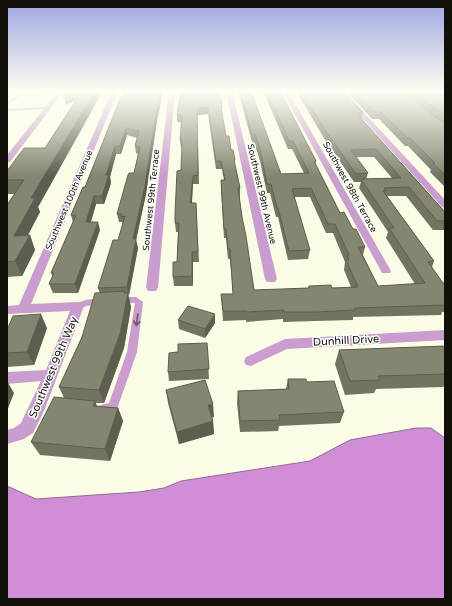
<svg xmlns="http://www.w3.org/2000/svg" width="452" height="606" font-family="'Varela Round',sans-serif">
<rect width="100%" height="100%" fill="#fbfce5"/>
<path fill="#d08ed6" stroke="#976898" d="M416 428H431L445 438V599H7V486L36 499 139 492 164 488 181 481 310 461 350 440Z"/>
<g fill="none" stroke-linecap="round" stroke-linejoin="round">
<g fill="#c99dcd" fill-rule="evenodd">
<path d="M59 92 60 94 20 96 16 98V100L7 105V102L19 94Z"/>
<path d="M49 107 48 109 7 111V109Z"/>
<path d="M120 297H136L143 302 137 352 117 409C111 414 105 415 97 412L96 409 97 406 109 403 127 352 135 303 117 302 116 300 117 298Z"/>
<path d="M102 298 106 301 105 303 87 306 78 309 74 306C81 299 93 299 102 298Z"/>
</g>
<g fill="#c99dcd" fill-rule="evenodd">
<path d="M58 91H64L10 162H7V155Z"/>
<path d="M112 91H118L31 304 78 302 82 303 84 306 44 411 33 433 24 439 7 444V430L14 428 21 423 41 381 7 384V372L46 370 70 311 7 314V306L19 305Z"/>
<path d="M169 91H175L158 288 156 291H148L146 288Z"/>
<path d="M226 91H232L277 279 275 282H267L265 279Z"/>
<path d="M282 91H288L391 271 390 273H382L381 271Z"/>
<path d="M338 91H344L445 200V208L442 207Z"/>
<path d="M445 330V340L287 349 251 366 246 365 244 361 246 357 285 339Z"/>
</g>
</g>
<g fill="#727361" fill-rule="evenodd">
<path d="M61 91H99L100 96 38 207 40 212 28 235H30L35 250 22 276 7 277V205L15 194H7V171L45 148 77 99 66 105 64 96H62Z"/>
<path d="M125 91H163L157 120 146 194 136 240 138 248 128 296 131 307 124 348 104 403H95L97 406 118 408 123 421 110 461 40 455 31 442 64 398 59 387 82 337 100 293 98 288 118 240 123 225 122 222H119L117 214 134 173 138 154 136 153 135 146 137 138 127 135 121 154H116L110 177 111 183 104 204H96L91 222 100 230 78 293H53L49 284 53 277 51 273 73 222 71 215 85 187Z"/>
<path d="M238 91H255L251 92 281 174 304 173 292 149H288L263 91H280L316 161V165L340 213 353 229 365 247 363 255 378 286 415 284 386 238 388 232 359 188 361 182H354L324 138 296 91H343L363 112 362 119 445 212V230H433L406 196H387L434 261 432 267 443 283H445V312H442L441 315 353 317V320L315 321 283 322V319L246 322V320L223 321 221 294H233L230 259H228L226 238H224L221 189V180H224L222 169H216L208 114 197 115 199 184H193L192 203H196L199 262H193V286H174L173 277 177 262 178 232H176L175 223 181 170 182 148H181L180 140 182 123 177 122V115L180 96 222 108V115L226 136 235 160V165L240 188V197H239L242 217 254 290 308 288 309 286 332 288 351 287 344 270 345 262 333 233H326L310 197H294L310 250 308 259 288 260 278 217H276L270 193H267L260 161 254 142H252ZM356 157H374L392 178 366 179 368 173Z"/>
<path d="M346 91H401L427 110 402 91H445V187L430 172 431 170 408 146H405L379 119H372Z"/>
<path d="M178 320 215 323 205 338 179 329Z"/>
<path d="M47 328 34 365 7 367V330Z"/>
<path d="M207 343 209 379 169 381 168 372 178 352Z"/>
<path d="M445 346V385L443 387 376 389 374 393 345 395 335 364 339 350Z"/>
<path d="M288 379 307 382 344 412 340 423 279 426 278 431 240 432 237 403 238 391 286 389Z"/>
<path d="M166 390 214 417H212L213 421 214 434 179 444 168 403Z"/>
</g>
<g fill="#5d5e4f">
<path d="M33 91H48L33 92Z"/>
<path d="M79 91H94L66 105 64 98Z"/>
<path d="M95 91H99L100 96 38 207 40 212 20 250 14 236 31 198Z"/>
<path d="M161 91H163L157 120 146 194 136 240 138 248 129 296 127 287 133 239Z"/>
<path d="M208 107V114L197 115 199 184 197 108Z"/>
<path d="M126 128 127 135 121 154 120 146Z"/>
<path d="M115 146 116 154 110 177 111 183 104 204 102 196 106 175Z"/>
<path d="M193 176V184L191 212 190 203Z"/>
<path d="M94 196 96 204 88 231 86 222Z"/>
<path d="M98 222 100 230 78 293 75 284Z"/>
<path d="M30 235 35 250 22 276 15 261Z"/>
<path d="M192 252 193 262V286L192 276Z"/>
<path d="M124 291 126 302 128 293 131 307 124 348 104 403 99 390Z"/>
<path d="M41 314 47 328 34 365 27 352Z"/>
<path d="M215 314V323L205 338V329Z"/>
<path d="M7 381 14 393 7 411Z"/>
<path d="M95 401 100 414 93 406Z"/>
<path d="M213 404 214 417 209 418 208 405Z"/>
<path d="M118 408 123 421 110 461 105 449Z"/>
<path d="M213 421 214 434 179 444 177 432Z"/>
</g>
<g fill="#858671" stroke="#5d5e4f">
<path d="M63 91H79L64 98Z"/>
<path d="M82 91H95L31 198H35L14 236 30 235 15 261 7 262V205L24 180H7V171L24 148H45Z"/>
<path d="M125 91H161L156 114 145 186 133 239H136L127 287 98 288 113 240H118L125 216 121 217 122 214H117L128 175 129 173H134L140 147 135 146 139 131 126 128 120 146H115L106 175H109L102 196H94L86 222H98L75 284H49L54 273H51L76 215H71L83 187H85L120 99Z"/>
<path d="M181 91H220L222 108H221L226 136H229L231 150H233L235 160H234L240 188H238L242 217 246 236 254 290 309 288V286L331 285 332 288 358 287 346 260H349L347 255H349L335 224H328L311 188 292 189 310 250 289 251 278 208H277L271 184H267L261 153 255 134H252L240 91H251L281 174 309 173 293 141H289L267 91H280L316 161H314L340 213 344 212 353 229H356L365 247H358L378 286 425 283 389 228H394L361 179 401 178 376 149 351 150 368 173 356 174 325 130 301 91H343L363 112 356 113 445 212V221H437L409 187 384 188 386 191H383L434 261 428 262 443 283H445V303H444L445 305 355 308V310L317 312H284V310L247 312 246 311H223L221 294H233L230 249H228L226 229H224L221 180H225L221 161H216L208 107 197 108 198 175 193 176 190 203H196L198 252H192V276L173 277V262H177L179 223H175V214L177 171 181 170 182 140H180L182 116 177 115 180 96Z"/>
<path d="M353 91H401L445 124V175L433 163H435L410 138H407L381 112H374Z"/>
<path d="M412 91H445V115Z"/>
<path d="M124 291V293H128L120 334 99 390 59 387 82 337 95 293Z"/>
<path d="M188 306 215 314 205 329 178 320Z"/>
<path d="M41 314 27 352 7 353V330L13 316Z"/>
<path d="M207 343 209 369 168 372 169 353 178 352V344Z"/>
<path d="M445 346V374L378 376 380 380 350 381 339 350Z"/>
<path d="M288 379H306L307 382 334 381 344 412 279 415 280 420 240 421 238 391 289 389Z"/>
<path d="M205 380 213 404 208 405 213 421 177 432 166 390Z"/>
<path d="M54 397 95 401 93 406 118 408 105 449 31 442Z"/>
</g>
<defs><path id="oneway-shaft" d="M-6 0H5M1.5-3L5.5 0L1.5 3" fill="none" stroke-width="1.6" stroke-linecap="round" stroke-linejoin="round"/></defs>
<use stroke="#6d576b" href="#oneway-shaft" transform="translate(137 320) rotate(98)"/>
<linearGradient id="sky" x2="0" y2="1"><stop stop-color="#9ea5e1"/><stop offset="0.52" stop-color="#fdfef3"/><stop offset="1" stop-color="#fdfef3" stop-opacity="0"/></linearGradient>
<rect width="452" height="176" fill="url(#sky)"/>
<g text-anchor="middle" stroke-width="3" stroke-linejoin="round" paint-order="stroke">
<g font-size="9" fill="#111109" stroke="#fff">
<text transform="translate(350 187) rotate(61)" y="3">Southwest 98th Terrace</text>
<text transform="translate(262 194) rotate(77)" y="3">Southwest 99th Avenue</text>
<text transform="translate(69 200) rotate(-67)" y="3">Southwest 100th Avenue</text>
<text transform="translate(151 200) rotate(-84)" y="3">Southwest 99th Terrace</text>
</g>
<g font-size="11" fill="#111109" stroke="#fff">
<text transform="translate(346 340) rotate(-3)" y="4">Dunhill Drive</text>
<text transform="translate(53 367) rotate(-67)" y="4">Southwest 99th Way</text>
</g>
</g>
<rect width="452" height="606" fill="none" stroke="#111109" stroke-width="16"/>
</svg>
